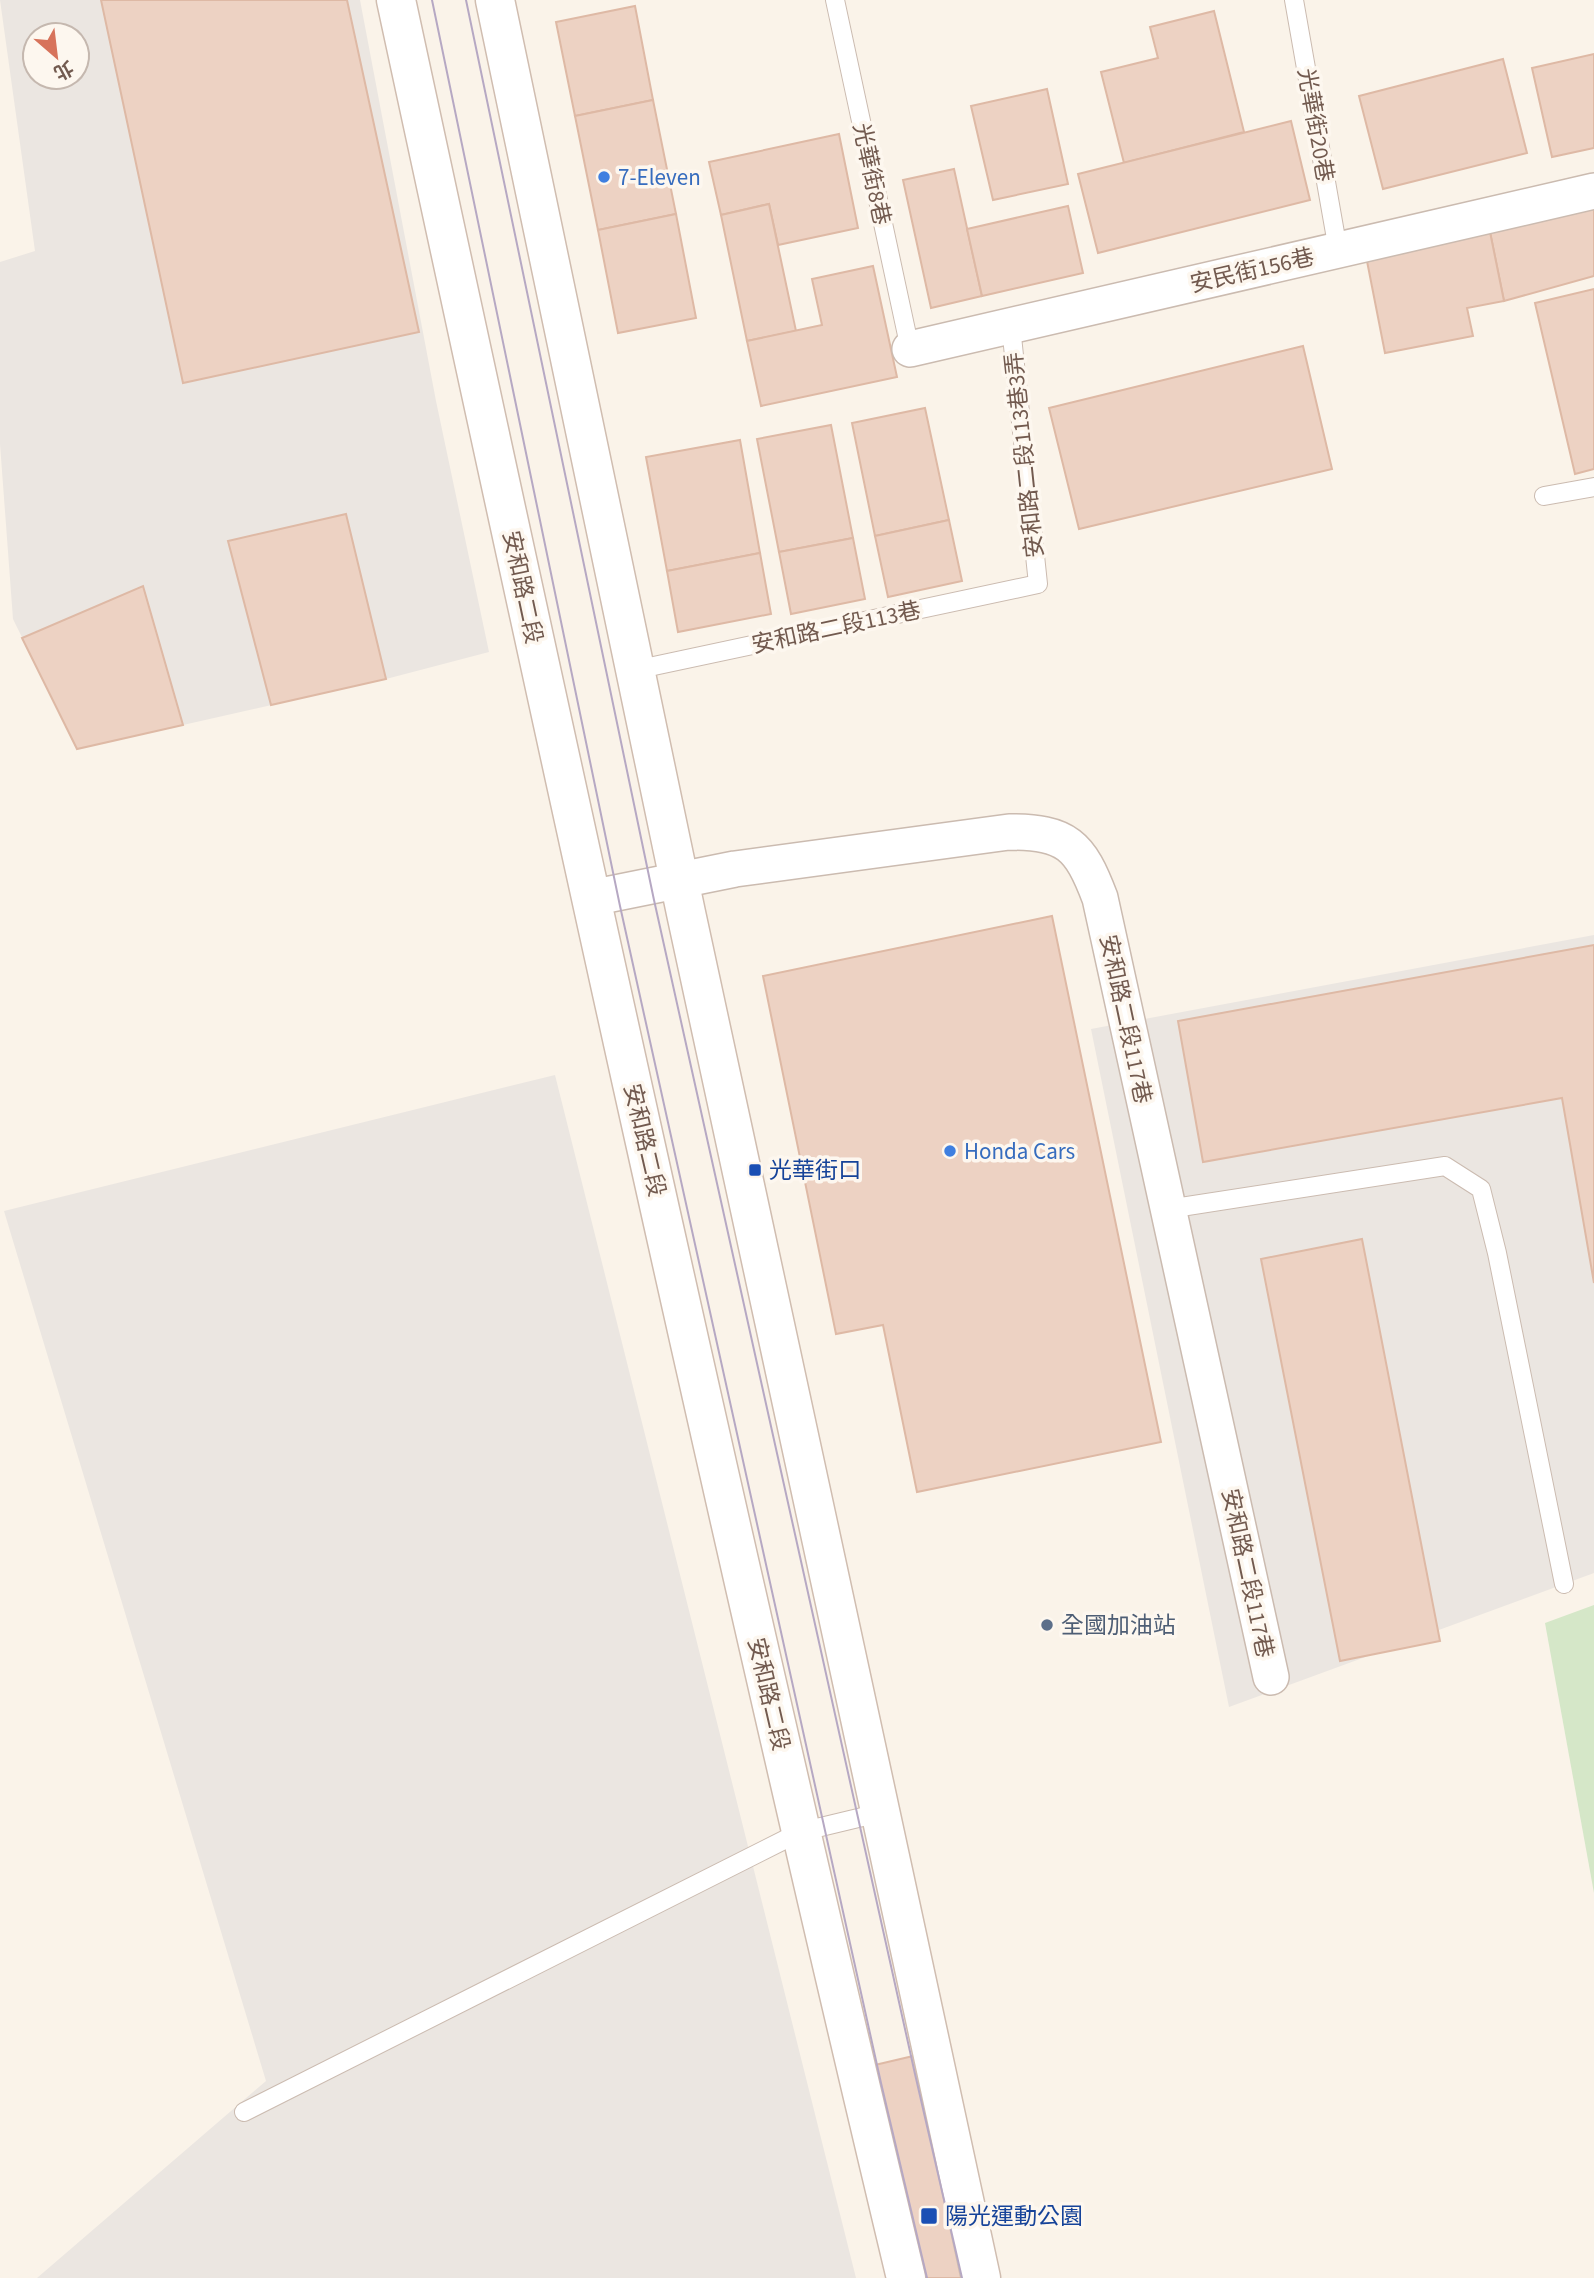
<svg xmlns="http://www.w3.org/2000/svg" width="1594" height="2278" font-family="'Source Sans 3','Noto Sans TC',sans-serif">
<rect width="100%" height="100%" fill="#faf3e9"/>
<g fill="#ebe6e1" fill-rule="evenodd">
<path d="M0 0H360L436 401 489 652 386 679 77 749 13 619 0 444V262L35 251ZM35 35H77V77H35Z"/>
<path d="M1594 935V1573L1229 1707 1091 1029Z"/>
<path d="M555 1075 856 2278H37L266 2081 4 1211Z"/>
</g>
<path fill="#d5e7c8" d="M1594 1605V1893L1545 1623Z"/>
<g fill="#edd2c3" stroke="#deb9a5" stroke-width="2">
<path d="M101 0H347L419 332 183 383Z"/>
<path d="M635 6 653 100 575 116 556 22Z"/>
<path d="M1214 11 1244 132 1124 163 1101 72 1158 58 1150 27Z"/>
<path d="M1594 54V148L1552 157 1532 68Z"/>
<path d="M1503 59 1527 153 1383 189 1359 96Z"/>
<path d="M1047 89 1068 184 993 200 971 106Z"/>
<path d="M653 100 676 214 598 230 575 116Z"/>
<path d="M1291 121 1310 200 1098 253 1078 174Z"/>
<path d="M839 134 858 228 778 245 769 204 721 215 709 162Z"/>
<path d="M954 169 982 296 931 308 903 180Z"/>
<path d="M769 204 796 331 747 341 721 215Z"/>
<path d="M1068 206 1083 273 982 296 967 229Z"/>
<path d="M1594 208V276L1504 301 1490 232Z"/>
<path d="M676 214 696 318 618 333 598 230Z"/>
<path d="M1490 232 1504 301 1467 308 1473 336 1385 353 1366 256Z"/>
<path d="M873 266 897 377 761 406 747 341 822 325 812 279Z"/>
<path d="M1594 289V469L1575 474 1535 303Z"/>
<path d="M1303 346 1332 469 1079 529 1049 408Z"/>
<path d="M925 408 949 520 875 536 852 423Z"/>
<path d="M831 425 853 538 779 552 757 439Z"/>
<path d="M740 440 760 553 667 571 646 457Z"/>
<path d="M346 514 386 679 271 705 228 541Z"/>
<path d="M949 520 962 581 888 597 875 536Z"/>
<path d="M853 538 865 599 791 614 779 552Z"/>
<path d="M760 553 771 614 678 632 667 571Z"/>
<path d="M143 586 183 725 77 749 22 638Z"/>
<path d="M1052 916 1161 1442 917 1492 883 1325 836 1334 763 976Z"/>
<path d="M1594 945V1283L1562 1098 1203 1162 1178 1021Z"/>
<path d="M1362 1239 1440 1641 1340 1661 1261 1259Z"/>
<path d="M943 2049 994 2278H893L845 2072Z"/>
</g>
<g fill="none" stroke-linecap="round" stroke-linejoin="round">
<defs>
<g id="service">
<path d="M835 0 910 349"/>
<path d="M1294 0 1338 250"/>
<path d="M1544 496 1594 487"/>
<path d="M635 670 1038 584 1011 327"/>
<path d="M1168 1209 1445 1166 1481 1189 1497 1253 1564 1584"/>
<path d="M244 2112 800 1832 879 1813"/>
</g>
<g id="minor">
<path d="M910 349 1594 191"/>
<path d="M591 898 735 869 1009 832C1067 832 1080 845 1100 898L1271 1677"/>
</g>
<g id="secondary">
<path d="M396 0C560 761 725 1521 906 2278"/>
<path d="M495 0 686 913 981 2278"/>
</g>
</defs>
<use href="#service" stroke="#cbbbb0" stroke-width="20"/>
<use href="#minor" stroke="#cbbbb0" stroke-width="38"/>
<use href="#secondary" stroke="#d0bdb0" stroke-width="41"/>
<use href="#service" stroke="#fff" stroke-width="18"/>
<use href="#minor" stroke="#fff" stroke-width="35"/>
<use href="#secondary" stroke="#fff" stroke-width="38"/>
<g stroke="#b6a8c3" stroke-width="2">
<path d="M432 0 620 906 881 2083 927 2278"/>
<path d="M466 0 654 900 915 2074 962 2278"/>
</g>
</g>
<g fill="#3f7fe0" stroke="#fdf7ef" stroke-width="2.5">
<circle cx="604" cy="177" r="7"/>
<circle cx="950" cy="1151" r="7"/>
</g>
<g fill="#1a4fb4" stroke="#fdf7ef" stroke-width="2.5">
<rect x="748" y="1163" width="14" height="14" rx="3.5"/>
<rect x="920" y="2207" width="18" height="18" rx="3.5"/>
</g>
<circle fill="#5c6f8a" stroke="#fdf7ef" stroke-width="2.5" cx="1047" cy="1625" r="7"/>
<g text-anchor="middle" stroke-width="7" stroke-linejoin="round" paint-order="stroke">
<g font-size="23" fill="#725a4f" stroke="#fdf7ef">
<text transform="translate(1316 125) rotate(80)" y="8">光華街20巷</text>
<text transform="translate(872 174) rotate(78)" y="8">光華街8巷</text>
<text transform="translate(1252 270) rotate(-13)" y="8">安民街156巷</text>
<text transform="translate(1024 455) rotate(-96)" y="8">安和路二段113巷3弄</text>
<text transform="translate(523 587) rotate(78)" y="8">安和路二段</text>
<text transform="translate(836 627) rotate(-12)" y="8">安和路二段113巷</text>
<text transform="translate(1126 1019) rotate(78)" y="8">安和路二段117巷</text>
<text transform="translate(645 1140) rotate(77)" y="8">安和路二段</text>
<text transform="translate(1248 1573) rotate(78)" y="8">安和路二段117巷</text>
<text transform="translate(769 1694) rotate(77)" y="8">安和路二段</text>
</g>
<g font-size="23" fill="#366cbe" stroke="#fdf7ef" text-anchor="start">
<text x="618" y="185">7-Eleven</text>
<text x="964" y="1159">Honda Cars</text>
</g>
<g font-size="23" fill="#164399" stroke="#fdf7ef" text-anchor="start">
<text x="769" y="1178">光華街口</text>
<text x="945" y="2224">陽光運動公園</text>
</g>
<g font-size="23" fill="#4e5e75" stroke="#fdf7ef" text-anchor="start">
<text x="1061" y="1633">全國加油站</text>
</g>
</g>
<g transform="translate(56 56) rotate(152)"><circle r="33" fill="#fdf7ef" stroke="#c5b8af" stroke-width="2"/>
<path d="M0-5L12 26L0 18L-12 26Z" fill="#d7735b"/>
<text y="-10" font-size="19" font-weight="bold" text-anchor="middle" fill="#725a4f">北</text>
</g>
</svg>
